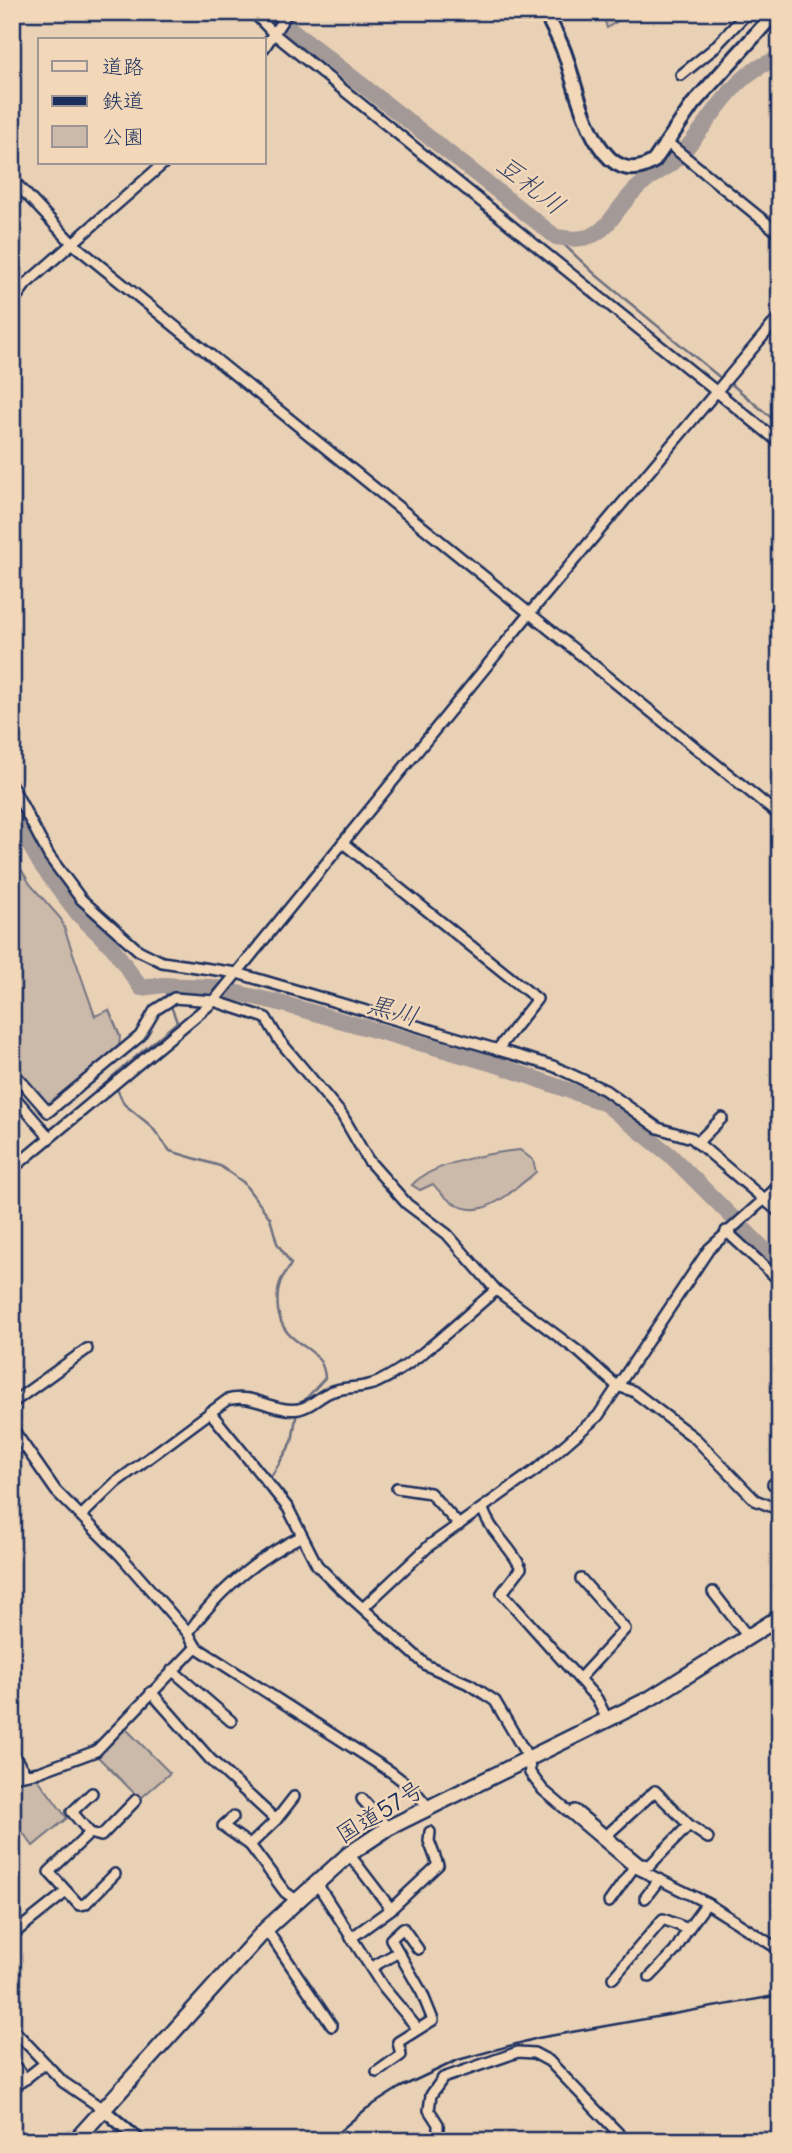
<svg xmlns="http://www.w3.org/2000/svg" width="792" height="2153" font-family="Delius,'Klee One',sans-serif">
<rect width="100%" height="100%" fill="#e9d1b5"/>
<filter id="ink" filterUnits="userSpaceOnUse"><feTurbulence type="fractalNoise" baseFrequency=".0143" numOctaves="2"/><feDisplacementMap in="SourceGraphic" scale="14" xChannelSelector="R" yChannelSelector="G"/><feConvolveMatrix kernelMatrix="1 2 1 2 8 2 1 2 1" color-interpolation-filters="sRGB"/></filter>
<g filter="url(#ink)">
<g fill="#cbb9a9" stroke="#737484" stroke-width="2">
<path d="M602 12H631L607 28Z"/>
<path d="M12 854 30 884 61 919 95 1016 109 1010 120 1036 119 1047 48 1106 12 1066Z"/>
<path d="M520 1150 533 1160 536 1172C499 1202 471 1232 433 1184L420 1190 412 1185C430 1164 492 1152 520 1150Z"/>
<path d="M125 1728 170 1773 140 1799 95 1754Z"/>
<path d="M35 1775 67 1818 33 1846 12 1818V1780Z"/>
</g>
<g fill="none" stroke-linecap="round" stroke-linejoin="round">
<g stroke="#6d6f80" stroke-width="2.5">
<path d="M556 237 596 275 723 380"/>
<path d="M729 382 780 425"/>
<path d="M113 1081 112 1077 177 1022 163 985"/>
<path d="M116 1087 124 1104 151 1126 170 1151 220 1166 243 1182 270 1218 277 1243 291 1264C288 1270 282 1276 280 1283 277 1292 277 1300 278 1310 284 1351 323 1341 325 1378L300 1405"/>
<path d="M272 1475 292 1442 297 1411"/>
</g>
<g stroke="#a39997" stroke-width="16">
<path d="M275 12 291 29 556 237C607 246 606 219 636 189 647 178 663 171 674 161 709 130 731 69 780 59"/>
<path d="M12 814 41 865 78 914 113 948 141 988 163 985 212 987 276 1002 497 1065 604 1103 670 1155 780 1265"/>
</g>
<defs>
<g id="minor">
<path d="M253 12 273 33 780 443"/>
<path d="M264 48 288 12"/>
<path d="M681 75 712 50 748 12"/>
<path d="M668 143 780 234"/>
<path d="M12 179 72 243 780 816"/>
<path d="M12 303 26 284 164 163"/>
<path d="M12 786 49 856 81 899 138 950 162 962 237 973 553 1066 605 1090 658 1128 692 1138 780 1213"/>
<path d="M343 843 537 999 497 1050"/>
<path d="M12 1071 48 1112 140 1036 155 1010 174 998 214 1001 266 1018 279 1040 342 1115 368 1160 407 1204 447 1234 496 1290 579 1352 617 1386 633 1391 696 1439 755 1500 780 1510"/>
<path d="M12 1094 49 1137"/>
<path d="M697 1143 722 1118"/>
<path d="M12 1169 214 1001 529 614 780 316"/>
<path d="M726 1231 780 1281"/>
<path d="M12 1403 87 1349"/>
<path d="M210 1412 288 1508 317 1565 338 1586 426 1665 471 1685 495 1701 529 1759 530 1773 543 1790 634 1867 703 1901 780 1950"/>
<path d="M12 1428 56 1491 120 1555 188 1633 196 1647 391 1772 413 1789 429 1808"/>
<path d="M780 1459V1462"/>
<path d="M773 1484 780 1480"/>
<path d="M397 1488 430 1493 459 1525"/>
<path d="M483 1509C489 1531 511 1546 521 1568L502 1593 597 1699 608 1721"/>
<path d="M82 1515 115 1483 227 1400C253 1392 273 1413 299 1409 312 1406 315 1400 326 1394 341 1385 362 1390 378 1382 417 1364 462 1318 496 1290"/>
<path d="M713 1592 749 1638"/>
<path d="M364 1607 430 1545 537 1469 598 1416 709 1249 780 1185"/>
<path d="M188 1633C218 1591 255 1559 302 1536"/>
<path d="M172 1670 231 1721"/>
<path d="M579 1679 625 1629 581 1579"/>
<path d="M151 1692 210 1759 276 1820"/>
<path d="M12 1753 26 1774"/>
<path d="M12 1777 39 1772 96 1751 196 1647"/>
<path d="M92 1793 72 1812 90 1833 101 1836 136 1800"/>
<path d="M362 1799 388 1828"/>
<path d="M575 1810 640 1864 650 1865 689 1825 655 1791 608 1834"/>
<path d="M233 1817 223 1826 250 1845 276 1820 294 1797"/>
<path d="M689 1825 708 1838"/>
<path d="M90 1833 49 1872 79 1905 85 1904 115 1874"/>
<path d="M250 1845 285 1892 296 1900"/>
<path d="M349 1854 391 1909 351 1938"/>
<path d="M316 1882 383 1987 418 2029"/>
<path d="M645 1898 658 1881"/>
<path d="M609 1902 634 1867"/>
<path d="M391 1909 438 1865 429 1841 430 1832"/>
<path d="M266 1929 332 2026"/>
<path d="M12 1935 66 1892"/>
<path d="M372 1967 397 1953"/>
<path d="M650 1977 675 1951 688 1929"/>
<path d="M613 1978 663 1919 688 1929 707 1903"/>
<path d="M12 2028 63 2082 103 2109"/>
<path d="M12 2063 26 2079"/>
<path d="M377 2072 401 2055 398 2042 433 2020 422 1993 391 1939 403 1928 418 1949"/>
<path d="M12 2089 44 2064"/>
<path d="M438 2141V2124L429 2110 431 2095 443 2078 518 2052 534 2053 549 2061 626 2141"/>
</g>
<path id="tertiary" d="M103 2109 140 2141"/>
<path id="secondary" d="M545 12C552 27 561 41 566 57 577 90 598 197 654 161L693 104 776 12"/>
<path id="trunk" d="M75 2141 266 1929 349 1854 388 1828 651 1698 780 1617"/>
</defs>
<use href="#minor" stroke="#1b2f5e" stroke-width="14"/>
<use href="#tertiary" stroke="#1b2f5e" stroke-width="16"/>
<use href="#secondary" stroke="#1b2f5e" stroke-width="18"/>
<use href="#trunk" stroke="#1b2f5e" stroke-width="19"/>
<use href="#minor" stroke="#f2d8b9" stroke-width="9"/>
<use href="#tertiary" stroke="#f2d8b9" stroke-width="10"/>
<use href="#secondary" stroke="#f2d8b9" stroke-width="12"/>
<use href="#trunk" stroke="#f2d8b9" stroke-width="14"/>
<path stroke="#1b2f5e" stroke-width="2.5" d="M328 2141 366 2109 399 2088 458 2060 538 2038 780 1995"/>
</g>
</g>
<g text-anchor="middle" stroke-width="5" stroke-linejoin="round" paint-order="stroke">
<g font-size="24" fill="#1b2f5e" stroke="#f2d8b9">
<text transform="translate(380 1812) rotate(-31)" y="8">国道57号</text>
</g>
<g font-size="26" font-style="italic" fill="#364469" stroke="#f2d8b9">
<text transform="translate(531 185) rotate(38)" y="9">豆札川</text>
<text transform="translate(393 1010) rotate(16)" y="9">黒川</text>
</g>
</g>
<rect width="792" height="2153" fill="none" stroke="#f2d8b9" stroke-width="42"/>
<rect x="21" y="21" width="750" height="2111" fill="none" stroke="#1b2f5e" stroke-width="2.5" filter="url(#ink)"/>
<rect x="38" y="38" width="228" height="126" fill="#f2d8b9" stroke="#9c9495" stroke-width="2"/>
<rect x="52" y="61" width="35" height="10" fill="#f2d8b9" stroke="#9c9495" stroke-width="2"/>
<text x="102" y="74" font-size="21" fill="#1b2f5e">道路</text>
<rect x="52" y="96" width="35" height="10" fill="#1b2f5e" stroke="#9c9495" stroke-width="2"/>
<text x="102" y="108" font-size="21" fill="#1b2f5e">鉄道</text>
<rect x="52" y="126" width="35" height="21" fill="#cbb9a9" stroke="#9c9495" stroke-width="2"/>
<text x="102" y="144" font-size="21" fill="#1b2f5e">公園</text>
</svg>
